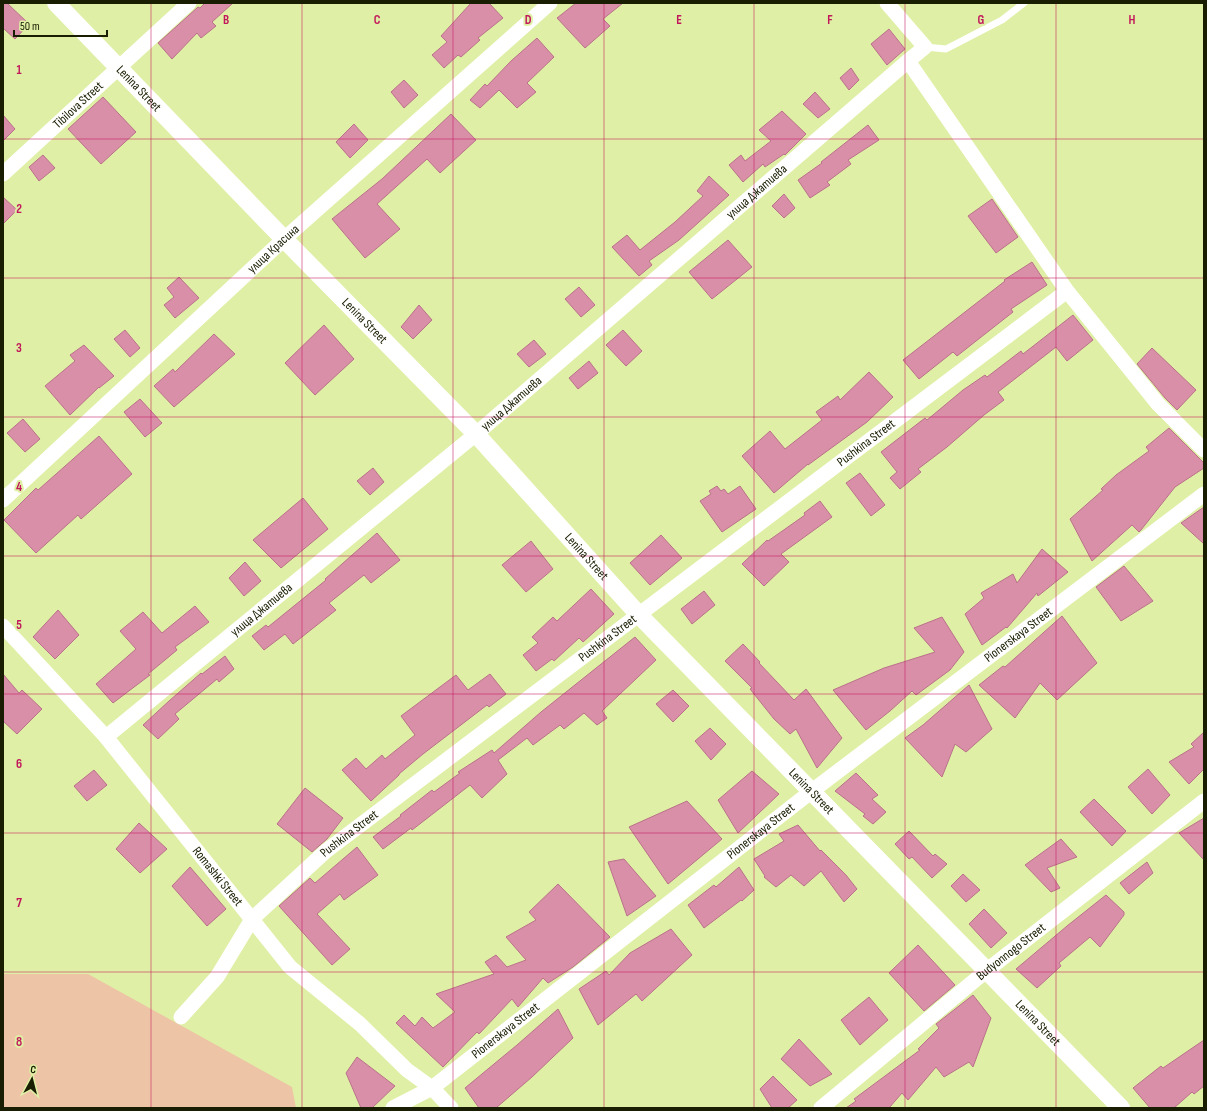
<svg xmlns="http://www.w3.org/2000/svg" width="1207" height="1111" viewBox="0 0 1207 1111" font-family="'Sofia Sans Condensed',sans-serif">
<rect width="100%" height="100%" fill="#dfefa5"/>
<path fill="#edc4a5" d="M3 974H88L292 1087 296 1108H3Z"/>
<path fill="#da8fa8" stroke="#ba718a" d="M3 3H7L29 24 15 39 3 28Z
M205 3H233L212 22 216 26 201 38 197 33 172 59 158 43 198 7 200 8Z
M471 3H489L503 18 478 38 480 40 461 57 458 55 444 68 432 55 447 42 441 36Z
M576 3H623L603 19 610 26 585 48 557 18Z
M889 29 905 49 887 65 871 44Z
M537 38 554 57 527 83 536 92 517 108 499 90 480 108 470 100 485 84 487 86 511 61Z
M851 68 859 80 849 90 840 78Z
M404 80 418 95 404 108 391 92Z
M815 92 830 109 818 118 803 104Z
M103 97 136 132 101 164 68 129Z
M782 111 806 134 785 155 784 154 765 167 763 164 743 182 729 165 741 155 745 161 771 141 759 130Z
M451 114 476 140 440 173 427 159 377 204 400 229 365 258 332 219 382 179Z
M3 115 15 129 3 141Z
M354 124 368 140 350 158 336 142Z
M868 125 879 140 848 160 851 164 827 182 830 185 810 198 798 180 822 163 821 162Z
M43 155 55 168 39 181 29 167Z
M709 176 729 195 679 240 649 261 652 265 639 276 612 247 627 235 640 250 675 222 703 196 697 191Z
M784 194 795 208 784 218 772 206Z
M3 197 17 210 3 224Z
M992 199 1018 237 996 253 968 216Z
M728 240 752 267 712 299 689 272Z
M1032 262 1047 285 1011 309 1013 312 957 356 953 352 919 379 903 360 1005 281 1004 280Z
M179 277 199 298 175 318 164 305 174 297 167 288Z
M579 287 595 305 581 317 565 299Z
M419 305 432 320 413 339 401 327Z
M1073 315 1093 340 1067 361 1056 347 998 392 1004 400 984 415 947 447 918 469 921 472 900 489 890 478 897 472 881 452 925 418 927 420 963 390 985 375 987 377 1021 351 1023 354Z
M324 325 354 359 315 395 285 363Z
M125 330 140 348 130 357 114 339Z
M623 330 642 351 626 366 606 345Z
M214 334 235 354 174 407 154 386 173 369 175 372Z
M534 340 546 354 529 367 517 354Z
M84 345 114 376 99 388V387L70 415 45 386 75 361 70 355Z
M1152 348 1196 390 1177 410 1165 398 1137 364Z
M589 361 598 373 578 389 569 378Z
M869 372 893 397 867 422 808 465V464L774 493 742 456 770 431 785 449 822 420 816 412 838 396 840 400Z
M140 399 162 423 145 437 124 412Z
M23 419 40 439 25 452 7 433Z
M1169 428 1204 463V468L1175 487 1141 530 1139 532 1132 525 1092 561 1070 519 1103 490 1101 489 1116 475 1149 451 1146 447Z
M99 436 132 474 81 519 78 515 36 553 4 520 36 488 38 490Z
M373 468 384 482 370 495 357 481Z
M860 473 885 505 871 516 846 483Z
M717 486 721 491 724 489 728 494 740 486 756 509 722 532 700 501 711 494 709 491Z
M303 498 328 529 281 568 253 540Z
M820 501 832 517 781 554 789 562 764 586 742 564 767 540 768 541 805 515 804 513Z
M1204 507V544L1181 523Z
M377 533 400 560 371 583 364 575 329 603 336 610 293 644 285 634 264 650 252 636 266 625 268 627 326 580 325 579Z
M661 535 682 558 650 585 630 563Z
M531 541 553 569 526 592 502 565Z
M1042 549 1068 572 1038 596 1037 593 1007 628 1006 627 982 645 965 614 984 598 981 593 1013 574 1017 583Z
M245 562 261 581 244 596 229 578Z
M1124 566 1153 601 1121 621 1096 587Z
M591 589 614 614 583 642 579 638 554 661 552 659 536 671 523 655 538 643 532 637 553 617 557 621Z
M704 591 715 605 692 624 681 609Z
M195 606 209 622 175 647 177 650 148 674 150 675 113 703 96 684 136 649 120 631 143 612 162 633Z
M58 610 79 635 55 659 33 637Z
M1062 616 1097 663 1057 700 1040 683 1015 718 979 685 1003 666 1005 667Z
M942 617 964 652 950 670 916 695 912 691 890 711 866 730 833 690 884 668 935 652 914 628Z
M635 637 656 660 602 711 607 718 597 725 584 713 564 729 560 725 533 745 527 738 498 760 507 774 482 798 470 785 412 830 411 828 383 849 373 837 401 816 400 815 432 790 434 792 460 773 458 772 492 750 494 753 541 712Z
M743 644 760 662 759 663 794 700 806 689 842 738 817 768 796 729 790 734 774 719 750 689 752 688 725 661Z
M225 656 234 669 219 682 217 679 175 714 179 719 158 739 143 725 169 701 201 673 202 674Z
M3 674 19 693 22 690 42 709 17 734 3 721Z
M490 674 506 694 489 707 487 705 423 754 399 774V775L371 801 342 770 356 758 366 769 382 755 385 759 415 735 401 716 456 675 468 690Z
M969 685 992 729 966 752 955 744 942 777 905 738 923 725Z
M673 690 689 706 673 722 656 704Z
M710 728 726 744 711 760 695 741Z
M1204 732V769L1189 784 1169 762 1194 747 1191 744Z
M1148 769 1170 795 1152 814 1128 787Z
M94 770 107 785 87 801 74 786Z
M752 771 779 794 738 833 718 800Z
M856 773 878 795 872 799 886 812 873 824 863 816 865 814 835 791Z
M305 788 343 818 327 839 312 852 277 824Z
M1094 799 1126 831 1112 846 1080 812Z
M687 801 722 839 668 884 629 827Z
M1204 818V860L1179 833Z
M139 823 167 849 140 873 116 849Z
M798 825 820 851 821 850 846 875 857 889 844 902 821 871 804 886 791 875 776 887 764 877 765 876 754 859 784 841 779 834Z
M909 831 933 856 935 854 947 864 932 878 912 857 909 859 895 844Z
M1061 839 1077 857 1047 868 1060 888 1051 892 1025 865Z
M357 847 378 875 344 900 340 894 317 914 350 949 332 965 279 906 310 878 315 883Z
M624 859 656 896 627 916 608 862Z
M1147 862 1153 873 1129 894 1120 883Z
M190 867 226 909 207 926 172 886Z
M739 867 754 890 742 901 741 900 704 928 688 905 714 885 716 887Z
M963 874 980 890 966 902 951 886Z
M558 884 610 937 573 967 548 983 543 978 518 1007 512 999 479 1034 477 1032 443 1067 396 1023 404 1015 415 1026 422 1017 433 1028 455 1012 436 994 494 974 485 962 496 955 507 967 526 960 506 937 536 920 529 912Z
M1106 895 1124 912V915L1100 947 1090 937 1059 963 1061 966 1037 988 1016 969 1067 926Z
M984 909 1007 933 991 948 969 924Z
M671 929 692 955 642 1001 636 994 598 1025 579 989 606 971 609 975 630 953Z
M918 945 955 985 924 1011 889 973Z
M973 995 991 1018 973 1067 969 1062 944 1077 936 1067 908 1100 902 1093 889 1108H846L856 1101 854 1099 920 1050 918 1049 939 1028 936 1024Z
M869 997 888 1020 860 1045 841 1020Z
M558 1009 573 1038 532 1077 496 1108H479L465 1088 517 1045Z
M799 1039 832 1074 810 1086 781 1059Z
M1204 1040V1086L1194 1094 1192 1092 1174 1108H1150L1133 1088 1161 1066 1163 1068Z
M357 1057 395 1086 372 1108H361L346 1073Z
M773 1076 797 1100 788 1108H772L760 1089Z"/>
<g fill="none" stroke-linecap="round" stroke-linejoin="round">
<path stroke="#fff" stroke-width="7" d="M925 47 946 49 1002 20 1024 3"/>
<g stroke="#fff" stroke-width="15">
<path d="M887 3 925 47 908 61 1067 291 1158 404 1204 450"/>
<path id="s1" d="M3 174 189 3"/>
<path id="s2" d="M3 500 284 239 550 3"/>
<path id="s3" d="M3 626 106 737 290 967 360 1024 407 1070 432 1088 451 1108"/>
<path id="s4" d="M106 737 476 434 908 61"/>
<path id="s5" d="M181 1017 217 977 252 919 326 851 1067 291"/>
<path id="s6" d="M393 1108 432 1088 812 791 1204 494"/>
<path id="s7" d="M821 1108 986 971 1204 801"/>
</g>
<path stroke="#fff" stroke-width="18" id="s8" d="M56 3 284 239 476 434 639 615 1121 1108"/>
</g>
<path fill="none" stroke="#c2185b" stroke-width="1" stroke-opacity="0.55" d="M151 3V1108M302 3V1108M453 3V1108M604 3V1108M754 3V1108M905 3V1108M1056 3V1108M3 139H1204M3 278H1204M3 417H1204M3 556H1204M3 694H1204M3 833H1204M3 972H1204"/>
<g text-anchor="middle" dominant-baseline="central" stroke-width="4" stroke-linejoin="round" paint-order="stroke">
<g font-size="13" fill="#191d01" stroke="#dfefa5">
<text stroke="none"><textPath href="#s8" startOffset="119">Lenina Street</textPath></text>
<text stroke="none"><textPath href="#s1" startOffset="102">Tibilova Street</textPath></text>
<text stroke="none"><textPath href="#s4" startOffset="849">улица Джатиева</textPath></text>
<text stroke="none"><textPath href="#s2" startOffset="369">улица Красина</textPath></text>
<text stroke="none"><textPath href="#s8" startOffset="443">Lenina Street</textPath></text>
<text stroke="none"><textPath href="#s4" startOffset="525">улица Джатиева</textPath></text>
<text stroke="none"><textPath href="#s5" startOffset="899">Pushkina Street</textPath></text>
<text stroke="none"><textPath href="#s8" startOffset="767">Lenina Street</textPath></text>
<text stroke="none"><textPath href="#s4" startOffset="201">улица Джатиева</textPath></text>
<text stroke="none"><textPath href="#s6" startOffset="785">Pionerskaya Street</textPath></text>
<text stroke="none"><textPath href="#s5" startOffset="575">Pushkina Street</textPath></text>
<text stroke="none"><textPath href="#s8" startOffset="1092">Lenina Street</textPath></text>
<text stroke="none"><textPath href="#s6" startOffset="461">Pionerskaya Street</textPath></text>
<text stroke="none"><textPath href="#s5" startOffset="251">Pushkina Street</textPath></text>
<text stroke="none"><textPath href="#s3" startOffset="330">Romashki Street</textPath></text>
<text stroke="none"><textPath href="#s7" startOffset="246">Budyonnogo Street</textPath></text>
<text stroke="none"><textPath href="#s8" startOffset="1416">Lenina Street</textPath></text>
<text stroke="none"><textPath href="#s6" startOffset="137">Pionerskaya Street</textPath></text>
</g>
</g>
<g font-size="13" text-anchor="middle" font-weight="bold" fill="#c2185b" stroke="#dfefa5" stroke-width="4" stroke-linejoin="round" paint-order="stroke">
<text x="226" y="24">B</text>
<text x="377" y="24">C</text>
<text x="528" y="24">D</text>
<text x="679" y="24">E</text>
<text x="830" y="24">F</text>
<text x="981" y="24">G</text>
<text x="1132" y="24">H</text>
<text x="19" y="74">1</text>
<text x="19" y="213">2</text>
<text x="19" y="352">3</text>
<text x="19" y="491">4</text>
<text x="19" y="629">5</text>
<text x="19" y="768">6</text>
<text x="19" y="907">7</text>
<text x="19" y="1046">8</text>
</g>
<rect width="1207" height="1111" fill="none" stroke="#191d01" stroke-width="8"/>
<g transform="translate(32 1079) rotate(7)" stroke="#dfefa5" stroke-width="3" paint-order="stroke">
<path d="M0-3L7 15L0 10L-7 15Z" fill="#191d01"/>
<text y="-6" font-size="11" font-weight="bold" text-anchor="middle" fill="#191d01">С</text>
</g>
<path d="M14 30v6h93v-6" fill="none" stroke="#191d01" stroke-width="2"/>
<text x="20" y="30" font-size="12" fill="#191d01" stroke="#dfefa5" stroke-width="3" paint-order="stroke">50 m</text>
</svg>
